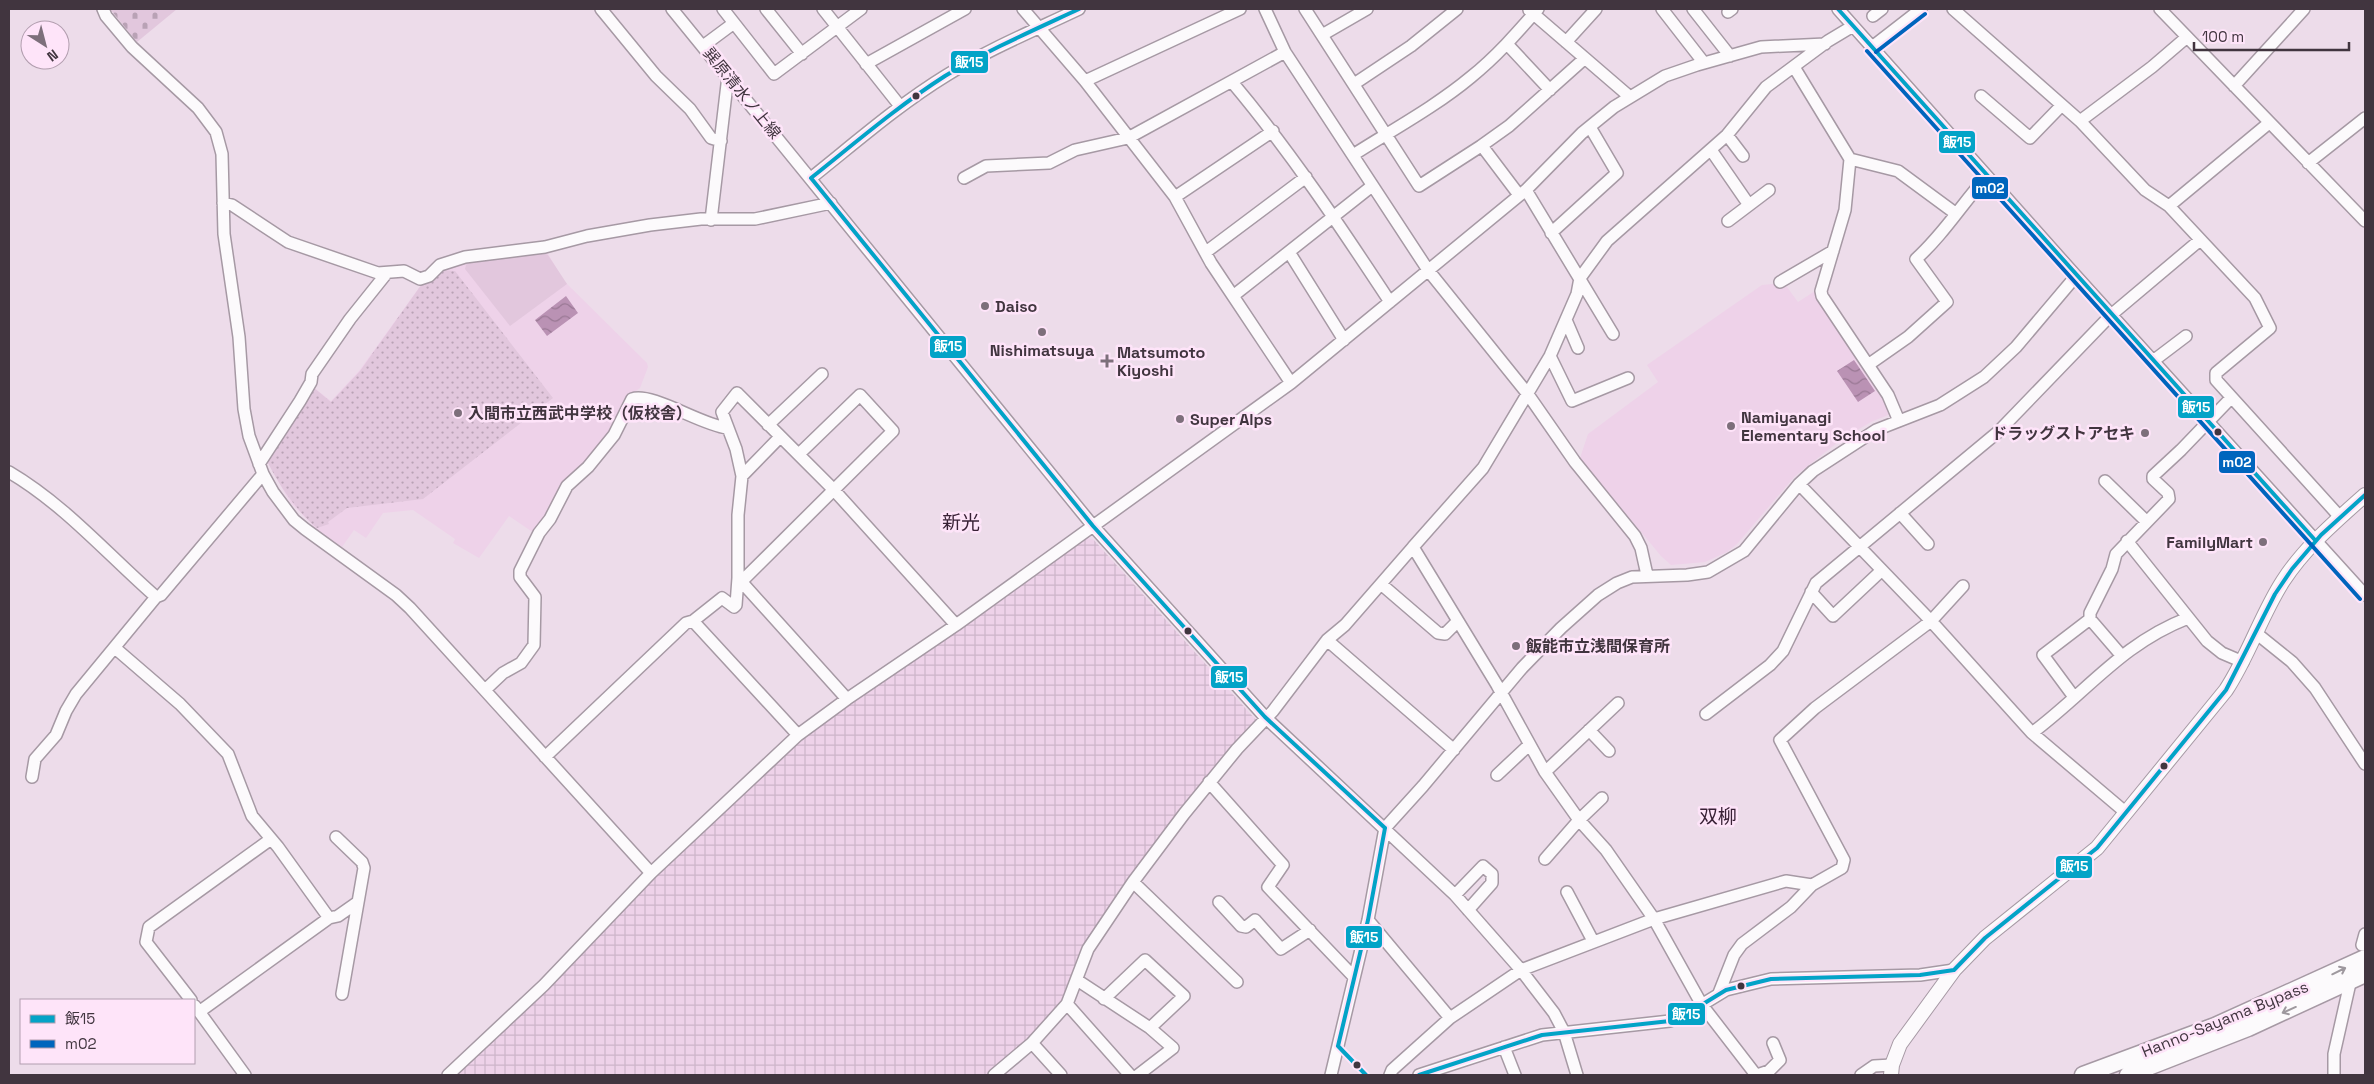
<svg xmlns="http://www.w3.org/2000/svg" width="2374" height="1084" viewBox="0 0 2374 1084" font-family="'Space Grotesk','Noto Sans JP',sans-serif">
<defs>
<pattern id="industrial-grid" width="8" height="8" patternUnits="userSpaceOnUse" patternTransform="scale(1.25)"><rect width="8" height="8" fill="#eed2e9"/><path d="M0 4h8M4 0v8" fill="none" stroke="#cdb5c9"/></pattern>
<pattern id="cemetery-stones" width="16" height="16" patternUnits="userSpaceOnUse" patternTransform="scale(1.25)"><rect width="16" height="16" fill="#e2c7dd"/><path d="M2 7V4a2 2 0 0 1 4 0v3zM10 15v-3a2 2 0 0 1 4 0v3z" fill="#b9a2b5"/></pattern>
<pattern id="park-dots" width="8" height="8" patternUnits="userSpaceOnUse" patternTransform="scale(1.25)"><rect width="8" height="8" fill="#e2c7dd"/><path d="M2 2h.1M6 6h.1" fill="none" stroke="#b9a2b5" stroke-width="1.8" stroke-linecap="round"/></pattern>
<pattern id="water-waves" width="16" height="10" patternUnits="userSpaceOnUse" patternTransform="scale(1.25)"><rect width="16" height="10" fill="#ba92b4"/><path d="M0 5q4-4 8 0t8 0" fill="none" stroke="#997894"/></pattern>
</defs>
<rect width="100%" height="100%" fill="#eddcea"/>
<path fill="#eed2e9" d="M542 251 548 254 564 281 647 363 648 367 640 388 629 396 610 433 547 517 534 533 509 516 479 558 453 543 455 539 413 510 383 513 366 538 354 530 342 547 316 529 290 502 268 463 271 451 313 387 331 401 359 371 424 281 441 270 466 260Z
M1784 283 1798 302 1815 291 1886 396 1891 411 1888 415 1871 422 1842 439 1795 476 1737 544 1727 552 1705 562 1671 565 1661 556 1580 458 1588 434 1658 382 1647 365 1762 285Z"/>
<path fill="url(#industrial-grid)" d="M1086 538 1093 539 1255 719 1253 724 1171 821 1091 939 1068 994 1041 1029 990 1075H453L655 875 803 738Z"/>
<path fill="#e2c7dd" d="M542 252 548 255 567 284 510 326 465 269 467 261Z"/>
<path fill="url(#cemetery-stones)" d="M110 9H177L137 42Z"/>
<path fill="url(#park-dots)" d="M441 270 455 271 553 398 423 499 347 508 328 522 329 524 317 528C295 509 281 488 268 463L272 452 313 387 331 402 360 371 424 281Z"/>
<path fill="url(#water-waves)" d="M566 296 578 313 547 336 535 320Z
M1854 360 1875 391 1858 402 1837 371Z"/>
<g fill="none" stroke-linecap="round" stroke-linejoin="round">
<g stroke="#a699a4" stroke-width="14">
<path id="minor" d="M103 9 106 16 132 47 198 108 216 132 222 154 224 234 239 337 244 409 249 436 263 474 273 492 294 520 305 529 396 595 410 608 651 873
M601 9 656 76 690 109 711 138 721 141
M672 9 1093 526 1265 717 1455 895 1521 970 1554 1013 1564 1032 1577 1075
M723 9 774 74 861 9
M766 9 802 54
M823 9 900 106
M1023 9 1085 81 1175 197 1211 263 1291 383
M1265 9 1285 52 1428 270 1527 393 1575 462 1635 536 1641 548 1647 575
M1305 9 1419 186 1481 146 1509 126 1584 59
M1662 9 1704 63
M1693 9 1730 56
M1838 9 2076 276 2365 595
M1953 9 2080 121 2145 190 2169 206 2255 298 2270 328 2216 373V380L2340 517
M2160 9 2365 221
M1529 10 1630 97
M1728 12 1732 9
M1873 16 1882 9
M1322 35 1367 9
M1566 42 1596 9
M1507 44 1550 90
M703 46 734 23
M1872 47 1921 9
M866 64 965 9
M1794 67 1850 159 1845 210 1821 291 1822 296 1868 365
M1085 81 1240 9
M1232 82C1290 151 1340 226 1390 302
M1354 84 1411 46 1457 9
M2234 86 2304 9
M1981 96 2030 138 2061 106
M2080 121 2152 67 2187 37
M1727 135 1743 156
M1482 146 1519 195
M1711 150 1749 205
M1353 155C1392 130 1435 107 1471 77 1496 57 1517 33 1538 9
M1850 159 1898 171 1955 213
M2308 163 2365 118
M811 178C855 143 898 105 947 75 989 49 1035 30 1079 9
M964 178 986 166 1049 163 1075 150 1128 138 1285 52
M1526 190 1613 334
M1175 197 1273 131
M223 203 232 205 288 242 378 273 404 271 420 279 429 276 440 265 465 257 545 247 587 236 650 225 701 219H755L831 203
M2169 206 2269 123
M711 220 728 76
M1728 221 1769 190
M1551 233 1617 173 1590 127
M1206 252 1306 177
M1289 252 1344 340
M1780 282 1833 251
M1233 296 1372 186
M1566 320 1578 348
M1550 356 1572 401 1628 378
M2153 361 2186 336
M1899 421 1888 395 1868 365 1908 337 1947 302 1916 259C1943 235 1962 204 1987 176
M768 425 822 374
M259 464 300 401 311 382 312 374 350 319 386 274
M9 472C65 505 107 554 156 597
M742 476 780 437
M2105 481 2146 521
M1799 484 1931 621 2032 733 2124 811
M1900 513 1928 544
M2127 541 2207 641 2222 653 2243 662
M738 578 847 699
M741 582 893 431 860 395 799 454
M1381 584 1438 633 1445 634 1458 621
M1811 592 1833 616 1881 571
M2090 619 2121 655
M693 621 798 735
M2256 633 2292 662 2315 688 2365 764
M1327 640 1454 750
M115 648 180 704 228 754 252 816 278 847 329 918
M485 690 503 673 521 663 534 645 535 597 520 577V571L539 533 550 519 567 486 588 467 614 435 632 399C652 392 701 425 727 428
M2074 697 2043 655 2090 619V613L2112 569 2116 554 2169 499 2168 493 2153 479V476L2181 450 2231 398
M1706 714 1770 665 1783 651 1816 583 1998 432 2111 315 2200 240
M1589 730 1609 751
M2032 733C2087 692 2121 644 2188 618
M545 757 686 623 693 621 722 598 734 607 736 605 738 578V515L742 476 736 449 722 412 737 393 833 489 956 625
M1545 772 1618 703
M1497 775 1529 745
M32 777 35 759 56 735 66 711 76 694 156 597 161 595 263 474
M1209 782 1283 865 1268 887 1353 976
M336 837 362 862 364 868 342 994
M1545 859 1579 820 1602 798
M1133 882 1237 982
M1567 892 1593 941
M1455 895 1483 866 1492 874V883L1468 910
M1219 902 1241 926 1246 927 1255 920 1281 949 1310 930
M1368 920 1450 1018
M2362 945 2365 934
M1077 980 1150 1028 1173 1048 1138 1075
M1719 993 1734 955 1742 944 1791 907 1812 885 1842 868 1844 860 1780 740 1815 708 1931 621 1963 586
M1104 999 1145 960 1184 996 1150 1028
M191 1000 146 942 149 927 271 839
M1067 1004 1130 1075
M195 1006 245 1075
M199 1012 329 918 338 916 358 902
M1032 1043 1061 1075
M1504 1047 1515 1075
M448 1075 544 985 651 873 798 735 847 699 956 625 1291 383 1526 190 1582 133 1614 107 1665 76 1697 65 1761 47 1825 44
M994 1075 1032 1043 1067 1004 1088 949 1133 882 1184 814 1237 749 1273 711 1327 640 1345 625 1413 547
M1331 1075 1368 920 1385 828 1423 786 1522 668 1561 628 1598 595 1617 583 1632 577 1687 575 1708 572 1744 551 1799 484 1813 471 1876 430 1940 405 1984 377 2016 347 2076 276
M1390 1075 1392 1070 1450 1018 1521 970 1654 919 1786 881 1812 885
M1419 1075 1542 1035 1670 1021 1685 1015 1726 990 1771 979 1920 975 1954 970
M1756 1075 1702 1005 1654 919 1606 850 1579 820 1545 772 1497 685 1413 547 1483 468 1550 356 1577 294 1580 278 1607 241 1727 135 1766 87 1828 41 1853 26
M1757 1075 1769 1071 1780 1060 1773 1043
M1861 1075 1874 1066 1892 1065
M2334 1075V1054L2350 983"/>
</g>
<g stroke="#a699a4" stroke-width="16">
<path id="major" d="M1891 1075 1892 1065 1900 1044 1954 970 1985 938 2097 848 2226 690C2249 655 2261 615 2283 581 2305 547 2336 521 2365 495"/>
</g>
<g stroke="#a699a4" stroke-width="19">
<path id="highway" d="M2083 1075 2215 1026 2365 958
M2128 1075 2248 1028 2365 974"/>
</g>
<use href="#minor" stroke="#fcfafc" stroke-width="11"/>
<use href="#major" stroke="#fcfafc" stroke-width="14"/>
<use href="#highway" stroke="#fcfafc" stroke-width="16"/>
<g stroke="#fee4f9" stroke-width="8">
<path id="bus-1" d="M1838 9 2315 540
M811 178 1093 526 1265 717 1385 828
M811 178C855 143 898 106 945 76 988 50 1034 30 1079 9
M1954 970 1985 938 2097 848 2226 690 2275 594 2292 569 2321 535 2365 495
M1338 1046 1368 920 1385 828
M1338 1046 1366 1075
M1419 1075 1542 1035 1670 1021 1685 1015 1726 990 1771 979 1920 975 1954 970"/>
</g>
<g stroke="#fee4f9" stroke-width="8">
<path id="bus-2" d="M1867 51 2360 599
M1876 52 1925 14"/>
</g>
<use href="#bus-1" stroke="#03a3c7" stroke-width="4"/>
<use href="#bus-2" stroke="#0065bd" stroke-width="4"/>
</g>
<defs><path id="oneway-shaft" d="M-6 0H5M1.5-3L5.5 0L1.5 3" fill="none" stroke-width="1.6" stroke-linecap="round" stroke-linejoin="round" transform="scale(1.25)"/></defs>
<g stroke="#9e989e">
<use href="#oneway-shaft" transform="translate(2339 971) rotate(-26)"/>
<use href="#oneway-shaft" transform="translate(2289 1010) rotate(156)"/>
</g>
<g fill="#41353f" stroke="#fee4f9" stroke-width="2">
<circle cx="916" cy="96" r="4.5"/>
<circle cx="2218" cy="432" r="4.5"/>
<circle cx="1188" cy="631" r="4.5"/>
<circle cx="2164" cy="766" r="4.5"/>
<circle cx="1741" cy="986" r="4.5"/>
<circle cx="1357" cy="1065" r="4.5"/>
</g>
<g fill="#7d6f7b" stroke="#fee4f9" stroke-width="2">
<circle cx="985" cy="306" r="5"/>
<circle cx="1042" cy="332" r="5"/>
<path d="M1104.5 353.5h5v5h5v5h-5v5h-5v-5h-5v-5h5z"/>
<circle cx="458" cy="413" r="5"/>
<circle cx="1180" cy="419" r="5"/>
<circle cx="1731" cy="426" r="5"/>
<circle cx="2145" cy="433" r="5"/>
<circle cx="2263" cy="542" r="5"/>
<circle cx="1516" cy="646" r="5"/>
</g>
<g text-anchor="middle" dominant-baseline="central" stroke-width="5" stroke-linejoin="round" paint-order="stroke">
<g font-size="16" fill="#41353f" stroke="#fee4f9">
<text transform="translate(742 93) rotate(51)">巽原清水ノ上線</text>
<text transform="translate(2225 1019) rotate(-22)">Hanno-Sayama Bypass</text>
</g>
<g font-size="16" font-weight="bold" fill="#41353f" stroke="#fee4f9" text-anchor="start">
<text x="995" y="306">Daiso</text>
<text x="1042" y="350" text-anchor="middle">Nishimatsuya</text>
<text x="1117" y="352">Matsumoto<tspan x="1117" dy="18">Kiyoshi</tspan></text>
<text x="468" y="413">入間市立西武中学校（仮校舎）</text>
<text x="1741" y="417">Namiyanagi<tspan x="1741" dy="18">Elementary School</tspan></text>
<text x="1190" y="419">Super Alps</text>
<text x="2135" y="433" text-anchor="end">ドラッグストアセキ</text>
<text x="2253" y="542" text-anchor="end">FamilyMart</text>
<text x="1526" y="646">飯能市立浅間保育所</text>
</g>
<g font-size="19" fill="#392136" stroke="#fee4f9">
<text x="961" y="522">新光</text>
<text x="1718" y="816">双柳</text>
</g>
</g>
<g stroke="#fee4f9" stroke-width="2">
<rect x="950" y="50" width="39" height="24" rx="5" fill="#03a3c7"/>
<rect x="1938" y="130" width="38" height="24" rx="5" fill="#03a3c7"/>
<rect x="1971" y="176" width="38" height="24" rx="5" fill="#0065bd"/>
<rect x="929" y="335" width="38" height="24" rx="5" fill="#03a3c7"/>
<rect x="2177" y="395" width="38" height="24" rx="5" fill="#03a3c7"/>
<rect x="2218" y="450" width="38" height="24" rx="5" fill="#0065bd"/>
<rect x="1210" y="665" width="38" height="24" rx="5" fill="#03a3c7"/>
<rect x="2055" y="855" width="38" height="24" rx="5" fill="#03a3c7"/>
<rect x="1345" y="925" width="38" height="24" rx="5" fill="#03a3c7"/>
<rect x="1667" y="1002" width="39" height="24" rx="5" fill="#03a3c7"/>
</g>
<g font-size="14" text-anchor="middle" font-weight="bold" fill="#fff">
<text x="969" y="67">飯15</text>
<text x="1957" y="147">飯15</text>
<text x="1990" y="193">m02</text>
<text x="948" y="351">飯15</text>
<text x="2196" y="412">飯15</text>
<text x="2237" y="467">m02</text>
<text x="1229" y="682">飯15</text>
<text x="2074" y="871">飯15</text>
<text x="1364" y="942">飯15</text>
<text x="1686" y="1019">飯15</text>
</g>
<rect width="2374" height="1084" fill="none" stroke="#41353f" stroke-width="20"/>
<rect x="20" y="999" width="175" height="65" fill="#fee4f9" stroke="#b29eaf"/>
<rect x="30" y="1015" width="25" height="8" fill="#03a3c7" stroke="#b29eaf"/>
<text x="65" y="1024" font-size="15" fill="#41353f">飯15</text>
<rect x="30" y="1040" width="25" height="8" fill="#0065bd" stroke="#b29eaf"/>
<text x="65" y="1049" font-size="15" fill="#41353f">m02</text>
<g transform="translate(45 45) rotate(144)"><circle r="24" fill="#fee4f9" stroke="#b29eaf"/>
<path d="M0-4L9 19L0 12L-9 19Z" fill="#7d6f7b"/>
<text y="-8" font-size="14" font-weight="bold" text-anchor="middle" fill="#41353f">N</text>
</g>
<path d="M2194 42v8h155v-8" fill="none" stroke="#41353f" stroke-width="2.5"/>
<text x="2202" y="42" font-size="15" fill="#41353f" stroke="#fee4f9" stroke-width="4" paint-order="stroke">100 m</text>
</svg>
